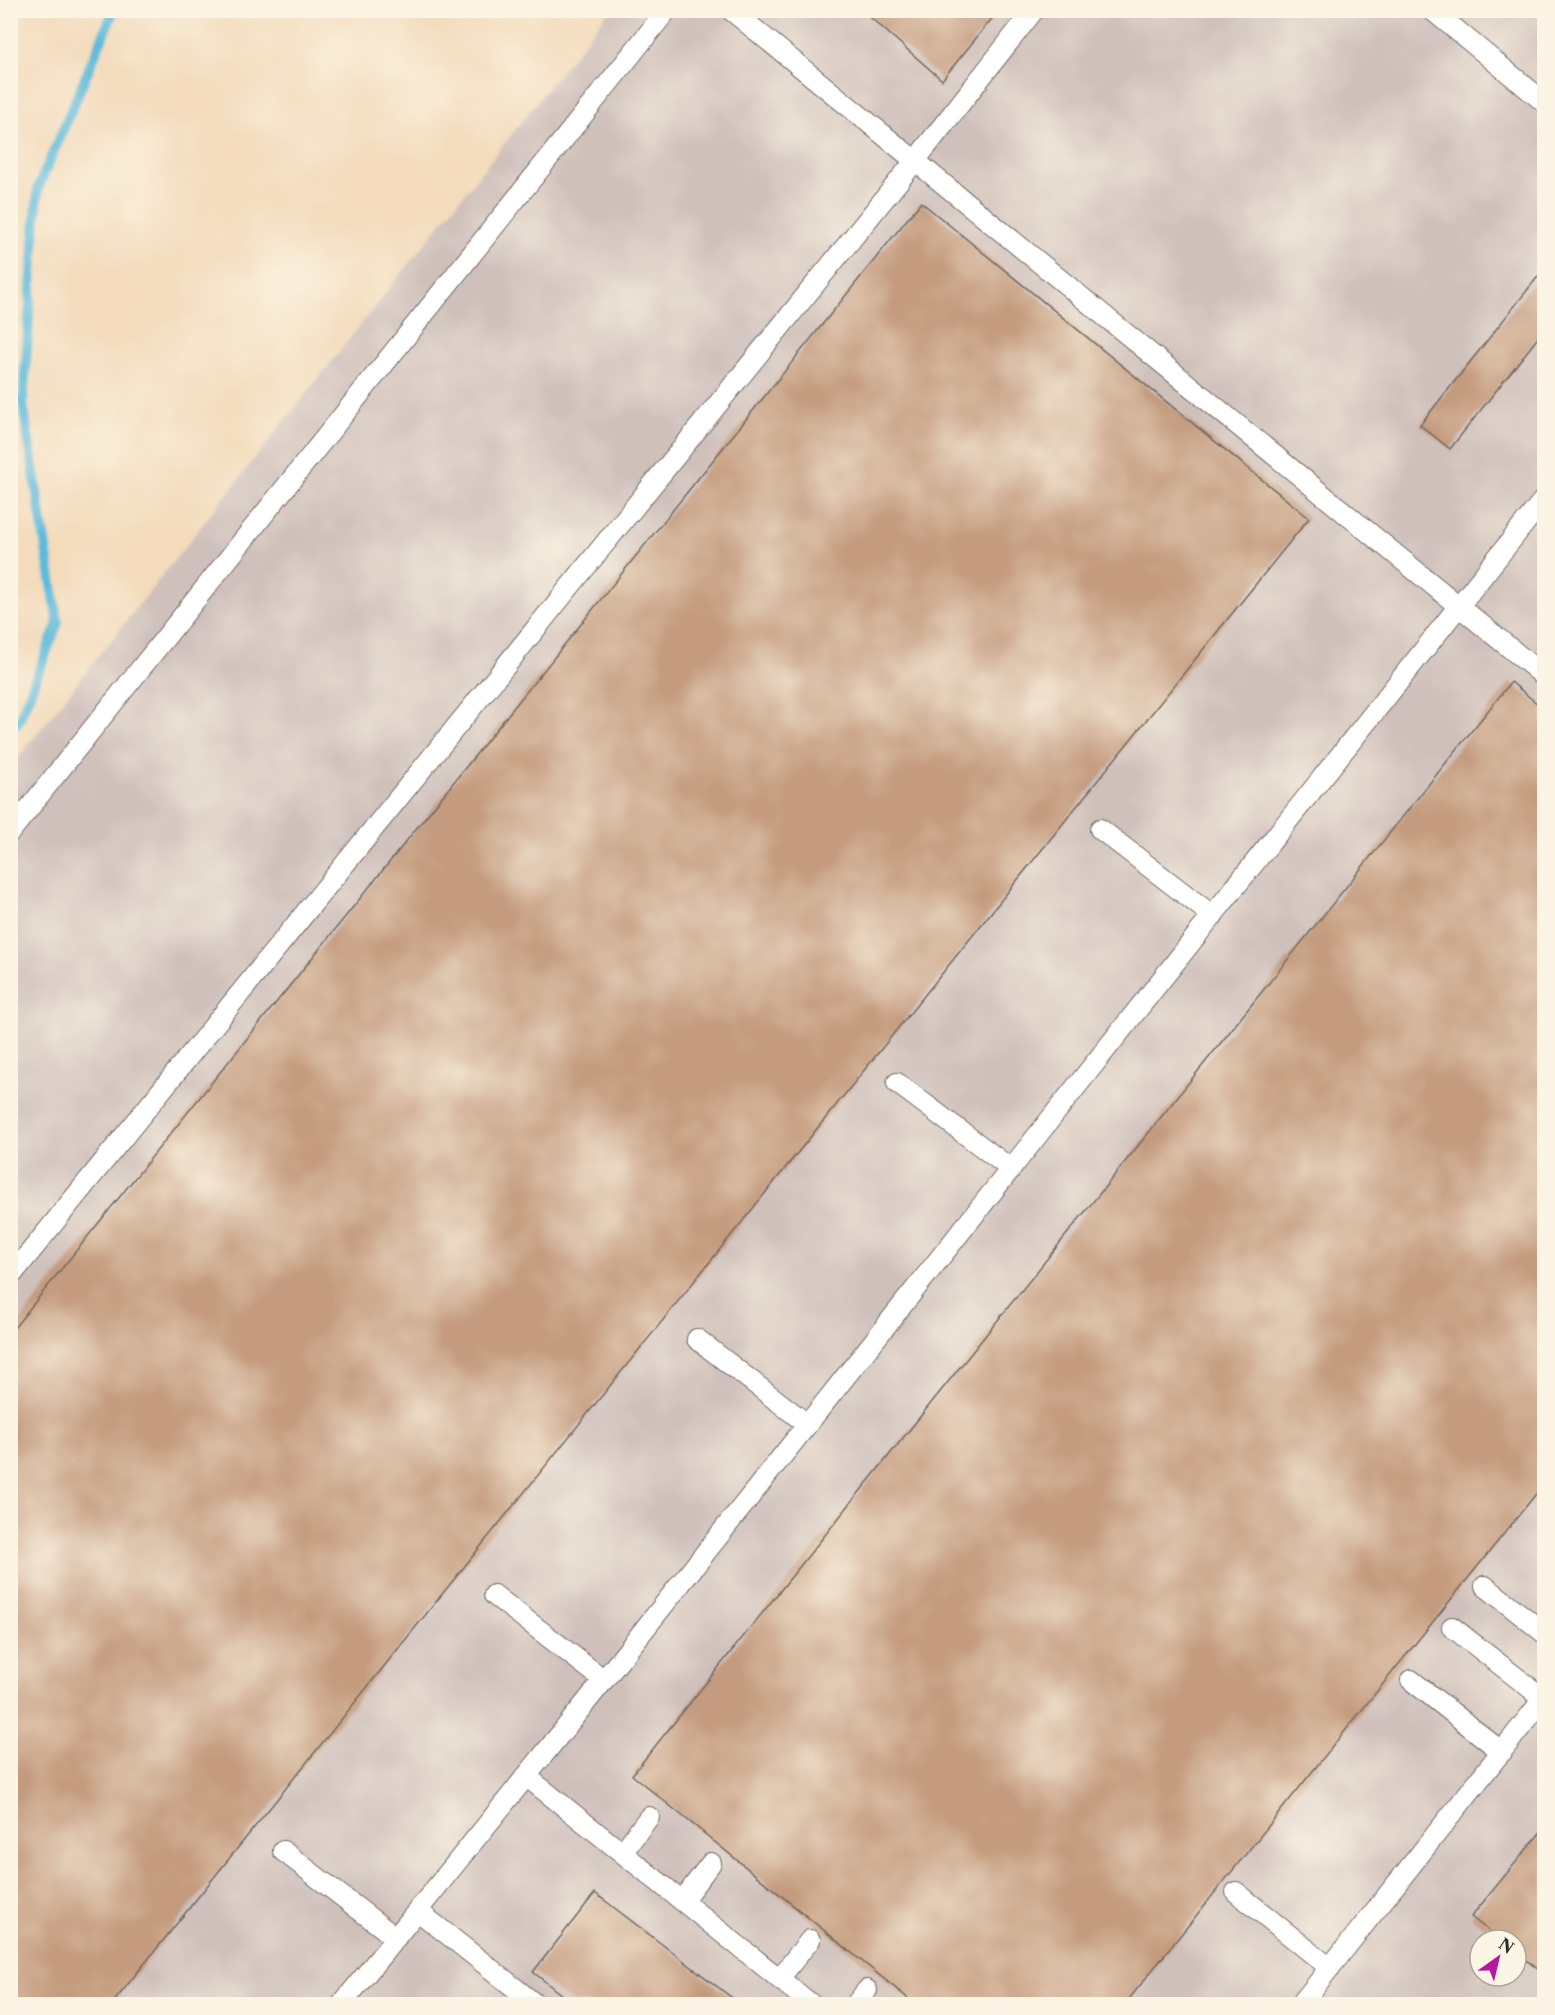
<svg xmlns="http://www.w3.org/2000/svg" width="1555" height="2015" viewBox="0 0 1555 2015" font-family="'Libre Caslon Text',serif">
<rect width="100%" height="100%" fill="#fcf5e5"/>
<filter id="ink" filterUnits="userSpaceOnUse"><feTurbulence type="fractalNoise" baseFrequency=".0167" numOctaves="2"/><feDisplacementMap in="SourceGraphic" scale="12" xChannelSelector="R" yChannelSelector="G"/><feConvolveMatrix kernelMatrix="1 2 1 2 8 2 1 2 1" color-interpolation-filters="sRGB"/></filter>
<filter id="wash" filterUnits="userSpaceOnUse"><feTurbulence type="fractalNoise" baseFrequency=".008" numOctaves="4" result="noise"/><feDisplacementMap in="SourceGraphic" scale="24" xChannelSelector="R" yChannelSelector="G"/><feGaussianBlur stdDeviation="1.35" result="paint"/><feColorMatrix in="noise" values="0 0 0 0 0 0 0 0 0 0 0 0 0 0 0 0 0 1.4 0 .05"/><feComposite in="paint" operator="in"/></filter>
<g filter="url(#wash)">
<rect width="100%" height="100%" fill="#f3dbbc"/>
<path fill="#cfc0bb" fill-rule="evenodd" d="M609 11H1544V2004H11L10 768ZM1480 1940H1516V1976H1480Z"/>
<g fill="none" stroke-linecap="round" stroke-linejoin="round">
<path stroke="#5cbada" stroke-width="10" d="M10 729 18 723 58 623 23 404 38 188 114 10"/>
</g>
<g id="blocks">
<path fill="#c49b7e" d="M862 10H999L942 80Z
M921 202 1309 518 112 2004H10V1333Z
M1544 269V330L1450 449 1420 425Z
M1511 682 1544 709V1484L1125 2004H915L632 1775Z
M1544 1828V1974L1516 1952V1940H1501L1471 1917Z
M595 1893 740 2004H573L533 1972Z"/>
</g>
</g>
<g filter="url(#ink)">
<use href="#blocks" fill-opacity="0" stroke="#71695e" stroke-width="1.5"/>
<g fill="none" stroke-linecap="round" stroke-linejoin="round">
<g stroke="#71695e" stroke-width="22">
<path id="lane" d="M731 10 1544 676
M1432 10 1544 102
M1100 829 1213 916
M10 832 667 10
M897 1083 1011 1169
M10 1277 915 161 1034 10
M697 1339 807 1424
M1485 1586 1544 1633
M494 1595 604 1680
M1452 1627 1544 1699
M1411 1680 1502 1752
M526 1776 811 2004
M283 1851 396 1938
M622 1853 649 1817
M1236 1892 1330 1968
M682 1901 711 1863
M418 1911 535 2004
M779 1979 810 1940
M342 2004 604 1680 1544 499
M856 2004 867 1990
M1301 2004 1544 1698"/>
</g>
<use href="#lane" stroke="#fff" stroke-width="20"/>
</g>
</g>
<rect width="1555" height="2015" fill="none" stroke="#fcf5e5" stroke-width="36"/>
<g transform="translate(1498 1958) rotate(34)"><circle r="28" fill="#fcf5e5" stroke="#a8a49b" stroke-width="1.5"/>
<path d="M0-4.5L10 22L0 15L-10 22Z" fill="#b5179e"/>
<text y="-9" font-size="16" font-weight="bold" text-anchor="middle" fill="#2b2b2b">N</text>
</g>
</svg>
